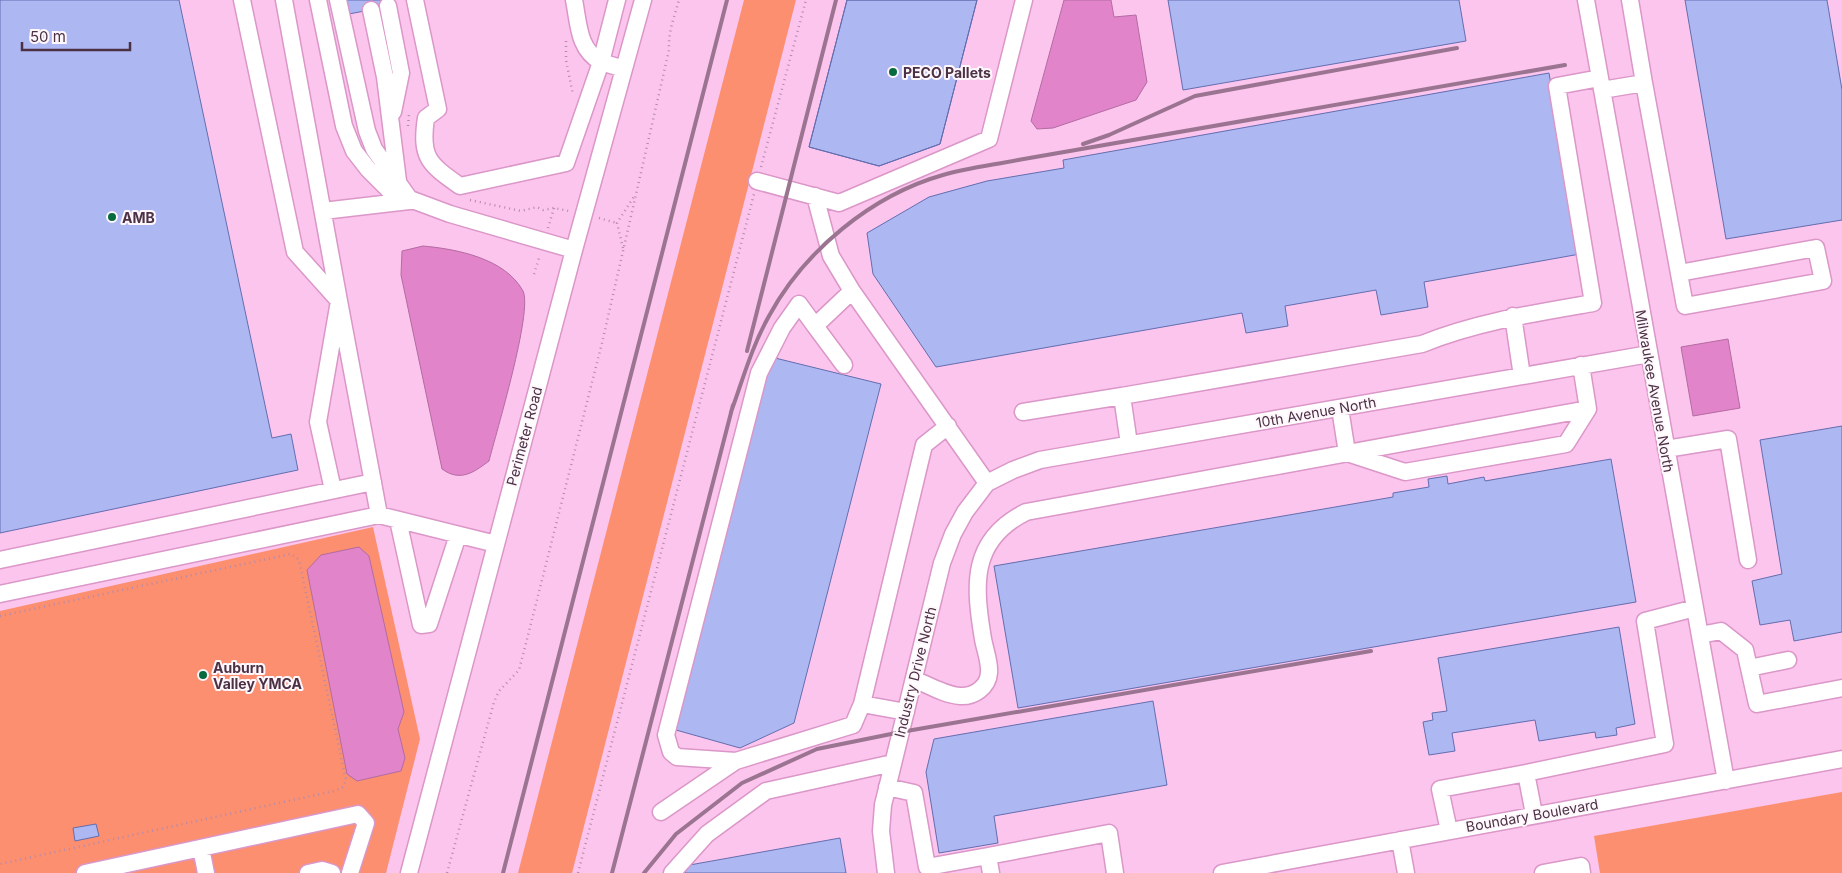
<svg xmlns="http://www.w3.org/2000/svg" width="1842" height="873" viewBox="0 0 1842 873" font-family="Inter,sans-serif">
<rect width="100%" height="100%" fill="#fcc5ed"/>
<path fill="#fb8f70" d="M744 0H796L572 873H518Z
M373 527 420 739 386 873H0V611Z
M1842 792V873H1600L1594 836Z"/>
<path fill="#e184ca" stroke="#b46ba2" d="M1064 0H1111L1114 17 1136 15 1147 82 1136 100 1053 128 1037 129 1031 121Z
M423 246C456 249 505 258 523 291 533 311 496 433 489 461 473 473 460 482 442 469L401 275 402 251Z
M1728 339 1740 408 1693 416 1681 347Z
M359 547 369 556 404 712 398 729 405 758 401 771 357 781 347 774 307 570 321 555Z"/>
<path fill="#adb7f2" stroke="#646daf" d="M0 0H179L272 438 291 434 298 470 0 533Z
M347 0H394L395 5 349 14Z
M847 0H977L940 144 879 166 809 147Z
M847 0H977L940 144 879 166 809 147Z
M1168 0H1459L1466 41 1183 90Z
M1685 0H1827L1842 90V220L1726 239Z
M1549 73 1580 254 1424 282 1428 307 1381 315 1376 290 1285 306 1288 326 1246 333 1242 313 936 367 873 274 867 233 929 197 987 181 1064 168 1063 160Z
M771 357 881 384 794 723 740 748 676 730Z
M1842 426V632L1794 641 1790 620 1760 625 1752 581 1782 574 1760 440Z
M1611 459 1636 602 1018 708 994 566 1393 497V493L1429 487 1428 479 1447 476 1448 484 1484 477 1485 481Z
M1619 627 1635 724 1616 728 1617 735 1596 738 1595 732 1539 741 1535 720 1452 733 1455 751 1429 755 1423 722 1433 720 1432 713 1447 711 1438 658Z
M1153 701 1167 785 994 816 998 843 939 853 926 772 934 739Z
M96 824 99 836 75 841 73 828Z
M840 838 846 873H685L684 866Z"/>
<g fill="none" stroke-linecap="round" stroke-linejoin="round">
<g stroke="#da97c8" stroke-width="19">
<path id="minor" d="M242 0 295 252 339 301 379 515
M284 0 339 301 318 422 333 490
M318 0 344 126 354 151 368 169 391 192 450 214 574 250
M338 0 367 131 374 149 411 201
M415 0 438 109 426 118C420 158 429 164 460 186L566 163 601 62 624 69
M574 0C579 25 578 49 601 62L617 0
M1586 0 1726 781
M388 6 401 73 393 112
M371 10 385 77 398 181
M1644 83 1685 306 1823 281 1816 248 1679 273
M1602 90 1644 83 1630 0
M757 181 839 203 989 139 1024 0
M815 196 831 256 852 291 987 483
M323 211 409 201
M1513 316 1522 376
M844 365 815 326 852 291
M1122 396 1422 344C1477 322 1535 313 1593 303L1557 86 1600 78
M1340 408 1347 453 1405 472 1566 444 1588 409
M1023 412 1122 396 1129 444
M1666 449 1728 439 1748 560
M398 520 421 625 429 624 458 535
M0 560 373 482
M0 594 379 515 496 544
M1700 635 1721 631 1745 650 1757 704 1842 688
M1749 668 1788 660
M914 679C928 685 945 695 960 696 974 697 988 687 989 673 990 662 985 650 983 639 974 585 970 540 1026 512L1588 409 1581 365
M906 712 862 704 924 445 948 426
M736 761 677 757 671 752 666 735 759 373 782 328 799 304 815 326
M887 787 914 793 927 867 988 856 991 873
M661 812 736 761 853 725 862 704
M1534 814 1526 773 1665 744 1645 621 1695 608
M1449 831 1440 789 1526 773
M1400 840 1406 873
M201 848 206 873
M988 856 1109 833 1115 873
M85 873 358 814 366 823 350 873
M308 873 322 870 332 873
M409 873 574 250 643 0
M672 873 707 834 766 791 893 763
M886 873 881 831 883 805 942 563 953 534 965 512 987 483 1013 470 1040 460 1649 354
M1222 873 1842 759
M1543 873 1581 866 1582 873"/>
</g>
<path stroke="#b68aaa" stroke-width="2.5" stroke-dasharray="1 4" stroke-linecap="butt" d="M566 41V60L573 95
M408 126 409 114
M761 167 806 0
M470 200 521 211 537 207 543 210 554 208 569 211
M599 218 617 223
M548 228 554 208
M623 248 617 223 635 195
M534 274 540 255
M0 616 291 554 298 559 300 565 346 780 343 787 334 791 0 864
M447 873 494 702 499 691 519 670 524 651 602 343 669 50C668 32 674 18 679 0
M578 873 754 194"/>
<use href="#minor" stroke="#fff" stroke-width="16"/>
<path stroke="#9b7491" stroke-width="4" d="M1083 144 1109 135 1195 96 1457 48
M747 351 836 0
M731 412C743 379 752 346 769 316 804 251 872 195 943 175 967 168 993 165 1018 160L1565 65
M503 873 727 0
M612 873 733 405
M644 873 676 834 742 783 817 749 901 732 1371 651"/>
</g>
<g fill="#086a3f" stroke="#fef7fc" stroke-width="2">
<circle cx="893" cy="72" r="5"/>
<circle cx="112" cy="217" r="5"/>
<circle cx="203" cy="675" r="5"/>
</g>
<g text-anchor="middle" dominant-baseline="central" stroke-width="4" stroke-linejoin="round" paint-order="stroke">
<g font-size="14" font-weight="bold" fill="#4c3145" stroke="#fef7fc" text-anchor="start">
<text x="903" y="72">PECO Pallets</text>
<text x="122" y="217">AMB</text>
<text x="213" y="667">Auburn<tspan x="213" dy="16">Valley YMCA</tspan></text>
</g>
<g font-size="14" fill="#4c3145" stroke="#fef7fc">
<text transform="translate(1655 391) rotate(80)">Milwaukee Avenue North</text>
<text transform="translate(1316 412) rotate(-10)">10th Avenue North</text>
<text transform="translate(524 436) rotate(-75)">Perimeter Road</text>
<text transform="translate(915 672) rotate(-76)">Industry Drive North</text>
<text transform="translate(1532 815) rotate(-10)">Boundary Boulevard</text>
</g>
</g>
<path d="M22 42v8h108v-8" fill="none" stroke="#4c3145" stroke-width="2.5"/>
<text x="30" y="42" font-size="15" fill="#4c3145" stroke="#fef7fc" stroke-width="4" paint-order="stroke">50 m</text>
</svg>
